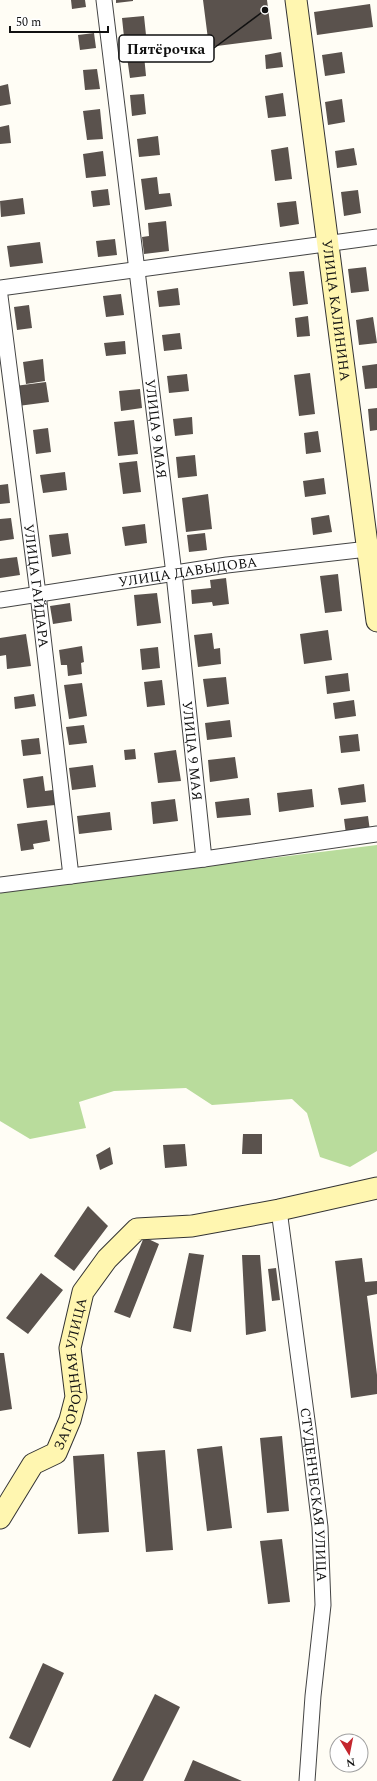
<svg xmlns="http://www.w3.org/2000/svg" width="377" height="1781" viewBox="0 0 377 1781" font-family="Spectral,serif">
<rect width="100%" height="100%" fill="#fffdf5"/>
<path fill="#b9dc9c" d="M377 845V1151L350 1167 320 1157 307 1113 292 1099 212 1105 186 1088 114 1091 79 1102 86 1128 30 1139 0 1121V892Z"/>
<path fill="#5a524d" d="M71 0H85L86 7 72 9Z
M116 0H133V1L116 3Z
M203 0H267L272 39 209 47Z
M370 4 373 27 317 35 314 12Z
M144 16 146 35 124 37 122 18Z
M94 33 96 48 80 50 78 35Z
M281 52 283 67 266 69 265 55Z
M342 52 345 73 325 76 322 55Z
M144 55 146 76 130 78 127 57Z
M97 69 100 89 85 90 83 70Z
M8 84 11 104 0 106V86Z
M283 93 286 116 268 118 265 96Z
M144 94 146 114 132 116 130 95Z
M342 99 345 122 328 125 325 102Z
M100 109 103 139 87 140 83 111Z
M9 125 11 143 0 144V127Z
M158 136 160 155 139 157 137 139Z
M288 147 292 179 275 181 271 150Z
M354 148 357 165 337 168 335 151Z
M103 151 106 176 86 178 83 154Z
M157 177 159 194 170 193 172 206 145 210 141 179Z
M108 189 110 205 93 207 91 191Z
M358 190 361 213 344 216 341 192Z
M23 198 25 214 1 217 0 201Z
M296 201 299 224 280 227 277 203Z
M166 221 169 251 144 254 142 237 149 236 148 223Z
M115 239 117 255 98 257 96 241Z
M40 242 43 263 10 267 7 246Z
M366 267 369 291 351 293 348 269Z
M304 271 308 304 293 306 289 272Z
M178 288 180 305 159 307 157 291Z
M121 294 124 315 106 317 103 296Z
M29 305 32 328 17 330 14 307Z
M308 316 310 336 297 337 295 318Z
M373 317 377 343 359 345 356 320Z
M180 333 182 349 164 351 162 335Z
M125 341 126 354 106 356 104 343Z
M43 359 45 381 26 384 23 362Z
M377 364V388L365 389 362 366Z
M310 373 315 414 299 416 294 375Z
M187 374 189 391 169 393 167 376Z
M46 382 49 402 18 406 15 386Z
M140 389 142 408 121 411 119 391Z
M377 408V430L370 431 368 409Z
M192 417 193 434 175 436 173 419Z
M134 420 138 454 118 456 114 422Z
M48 428 51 452 36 454 33 430Z
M318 431 321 452 306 454 304 433Z
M195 455 197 476 178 478 176 457Z
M137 461 141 492 123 494 119 463Z
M65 472 67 490 43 493 40 475Z
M324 478 326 494 305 497 303 481Z
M8 484 10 503 0 504V485Z
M208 494 212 529 186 532 182 498Z
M329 515 332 532 313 535 311 518Z
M11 518 14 539 0 541V519Z
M145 524 147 543 125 546 122 527Z
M68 533 71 554 52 557 49 535Z
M205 533 207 550 189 552 187 535Z
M17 557 20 575 0 578V559Z
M338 574 342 611 325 613 320 576Z
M226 578 229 604 213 606 212 602 192 604 191 590 211 588 210 580Z
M157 593 161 623 137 626 134 595Z
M70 603 72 621 53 624 50 606Z
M328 630 332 660 304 664 300 634Z
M212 633 214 649 220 648 221 664 198 667 194 635Z
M26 634 31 666 7 669 6 655 0 656V638Z
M82 646 84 662 81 663 82 674 68 676 67 665H61L59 650Z
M158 647 160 668 142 670 140 649Z
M348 673 350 691 327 694 325 676Z
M226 677 229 704 207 707 203 679Z
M162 680 165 705 147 707 144 682Z
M82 683 87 716 69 719 64 685Z
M34 694 36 706 15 709 14 697Z
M354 700 356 716 335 719 333 703Z
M230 720 232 737 207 740 205 723Z
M84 725 87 743 69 745 66 727Z
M358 734 360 751 341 753 339 736Z
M39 738 41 754 23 756 21 740Z
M135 749 136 759 125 760 124 750Z
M176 750 181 781 158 783 154 753Z
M235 757 238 778 210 782 208 760Z
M93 765 96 787 72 790 69 768Z
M43 776 45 791 53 790 55 805 27 808 23 779Z
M364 784 366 802 341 805 338 788Z
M312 789 314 807 279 812 277 793Z
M249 798 251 815 217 818 215 802Z
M175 799 178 821 153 824 151 802Z
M110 812 112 830 79 834 77 816Z
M368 816 370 831 346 834 344 819Z
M47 820 50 841 33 844 34 849 21 851 17 824Z
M243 1134H262V1154H242Z
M185 1144 187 1166 165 1168 163 1145Z
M110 1147 113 1164 100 1170 96 1155Z
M88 1206 108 1226 74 1271 54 1256Z
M144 1237 159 1244 130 1318 114 1312Z
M189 1253 204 1255 191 1332 173 1328Z
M242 1255H260L266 1331 246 1335Z
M362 1258 365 1282 377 1281V1294L367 1296 377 1375V1394L351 1398 335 1261Z
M276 1268 280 1300 272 1301 268 1269Z
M41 1273 63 1290 28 1334 6 1318Z
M0 1353H4L12 1409 0 1411Z
M282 1436 289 1511 267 1513 260 1438Z
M222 1446 232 1528 207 1531 197 1449Z
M165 1450 173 1550 146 1552 137 1452Z
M104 1454 109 1532 78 1534 73 1456Z
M282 1539 290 1602 268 1604 260 1541Z
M43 1663 64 1673 30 1748 9 1738Z
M155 1694 180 1707 143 1781H112Z
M193 1760 242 1781H184Z"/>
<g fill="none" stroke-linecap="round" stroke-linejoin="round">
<g stroke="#444" stroke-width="17">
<g id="street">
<path id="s1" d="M104 0 174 574 204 859"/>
<path d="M0 288 377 237"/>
<path id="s2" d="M0 296 38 594 71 876"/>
<path id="s3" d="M0 600 227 565 377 548"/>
<path d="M0 885 204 859 377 834"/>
<path id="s4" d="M279 1210 308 1428 320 1527 323 1605 313 1696 307 1781"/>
</g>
</g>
<g stroke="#333" stroke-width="23">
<g id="secondary">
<path id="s5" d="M296 0 377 621"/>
<path id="s6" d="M0 1518 33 1464 56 1453 70 1420 76 1397 70 1348 83 1292 107 1259 137 1229 192 1226 279 1210 377 1188"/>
</g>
</g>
<use href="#street" stroke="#fff" stroke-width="15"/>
<use href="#secondary" stroke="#fff6b0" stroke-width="21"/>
</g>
<g text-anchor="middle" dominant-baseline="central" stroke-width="4" stroke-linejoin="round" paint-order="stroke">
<g font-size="14" fill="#111" stroke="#fff">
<text stroke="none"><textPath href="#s5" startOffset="313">УЛИЦА КАЛИНИНА</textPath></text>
<text stroke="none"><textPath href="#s1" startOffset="432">УЛИЦА 9 МАЯ</textPath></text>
<text stroke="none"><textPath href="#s3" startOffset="190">УЛИЦА ДАВЫДОВА</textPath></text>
<text stroke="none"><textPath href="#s2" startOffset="292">УЛИЦА ГАЙДАРА</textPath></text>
<text stroke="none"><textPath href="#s1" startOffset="756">УЛИЦА 9 МАЯ</textPath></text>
<text stroke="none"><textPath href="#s6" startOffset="171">ЗАГОРОДНАЯ УЛИЦА</textPath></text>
<text stroke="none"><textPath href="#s4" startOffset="287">СТУДЕНЧЕСКАЯ УЛИЦА</textPath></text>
</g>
</g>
<path fill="none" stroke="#111" stroke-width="1.5" d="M265 10L214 48"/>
<circle fill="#111" stroke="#fff" stroke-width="1.5" cx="265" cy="10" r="4"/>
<rect fill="#fff" stroke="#111" stroke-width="1.5" x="119" y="35" width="95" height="27" rx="4"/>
<g font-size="15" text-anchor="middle" font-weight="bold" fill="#111">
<text x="166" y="54">Пятёрочка</text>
</g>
<g transform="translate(349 1753) rotate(170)"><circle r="19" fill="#ffffff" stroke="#a0a0a0"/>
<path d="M0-3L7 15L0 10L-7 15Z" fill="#c4262e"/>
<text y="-6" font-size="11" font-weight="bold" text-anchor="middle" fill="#111111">N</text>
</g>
<path d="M10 26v6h98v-6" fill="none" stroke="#111111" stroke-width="2"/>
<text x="16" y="26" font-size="12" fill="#111111" stroke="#ffffff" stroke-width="3" paint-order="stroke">50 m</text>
</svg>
